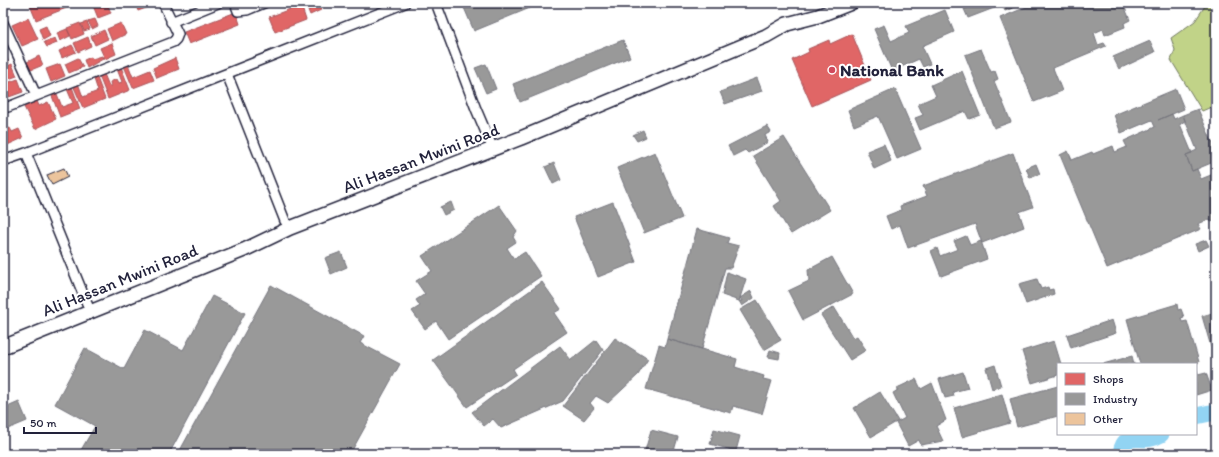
<svg xmlns="http://www.w3.org/2000/svg" width="1219" height="457" viewBox="0 0 1219 457" font-family="Itim,sans-serif">
<rect width="100%" height="100%" fill="#fff"/>
<filter id="ink" filterUnits="userSpaceOnUse"><feTurbulence type="fractalNoise" baseFrequency=".025" numOctaves="2"/><feDisplacementMap in="SourceGraphic" scale="8" xChannelSelector="R" yChannelSelector="G"/><feConvolveMatrix kernelMatrix="1 2 1 2 8 2 1 2 1" color-interpolation-filters="sRGB"/></filter>
<g filter="url(#ink)">
<path fill="#c1d388" stroke="#727a62" d="M1207 3H1216V105L1202 111 1171 60 1175 50 1171 38 1195 21Z"/>
<path fill="#e06666" stroke="#a75259" d="M29 3H79L36 20Z
M92 3H107L111 13 98 18Z
M135 3H153L154 5 138 11Z
M301 5 306 20 275 32 269 17Z
M320 6 321 10 310 15 308 10Z
M236 12 240 24 189 44 184 32Z
M28 18 38 39 22 46 12 25Z
M95 19 98 26 92 29 88 21Z
M87 22 90 29 84 31 81 24Z
M80 23 84 34 72 39 67 28Z
M121 23 126 34 112 41 107 29Z
M46 26 50 36 43 40 39 29Z
M67 29 70 36 60 41 57 33Z
M104 30 108 39 95 45 91 36Z
M852 34 871 80 812 106 792 60 809 52 808 49 829 40 830 44Z
M88 37 91 46 78 52 74 43Z
M55 38 57 43 47 47 44 42Z
M112 43 116 54 105 59 100 48Z
M72 45 76 52 62 58 59 51Z
M3 53H4L9 63 3 65Z
M39 56 43 65 31 70 27 62Z
M102 56 103 59 87 68 84 60 91 57 92 59Z
M78 58 83 67 69 73 65 64Z
M175 58 179 69 157 78 153 68Z
M12 64 17 76 3 81V68Z
M60 64 65 76 51 82 46 69Z
M128 64 133 77 150 70 154 80 133 88 124 66Z
M121 67 130 90 108 99 99 76 104 74 109 86H111L110 82 117 79 119 83 122 82 117 69Z
M97 78 105 99 83 108 73 85 78 83 83 97 98 91 94 79Z
M18 79 23 92 9 97 4 84Z
M72 87 80 109 60 117 52 96 57 94 62 107 73 103 67 89Z
M37 101 39 106 48 102 56 119 35 129 24 107Z
M10 128 12 132 19 129 23 138 3 147V131Z"/>
<path fill="#999" stroke="#75757d" d="M462 3H542L474 31Z
M979 3H1026L1005 11 1002 5 968 18 964 9Z
M1036 3H1123L1130 20 1124 23 1125 27 1105 35 1103 29 1094 33 1098 45 1104 43 1106 46 1053 68 1062 91 1034 102 1000 18Z
M945 10 954 32 922 46 930 64 923 67 919 59 892 71 874 29 884 25 891 41 909 33 906 26Z
M623 40 630 57 520 102 513 84Z
M1150 41 1155 52 1119 69 1113 57Z
M981 49 991 72 995 71 998 79 994 81 1011 122 994 128 965 55Z
M486 64 496 89 486 93 475 68Z
M962 71 980 115 969 119 965 111 920 130 915 118 923 115 918 104 936 96 931 85Z
M757 78 762 91 725 104 720 92Z
M895 89 921 149 897 159 878 116 854 126 848 110Z
M1176 89 1184 109 1158 120 1172 114 1174 119 1183 115 1185 121 1180 124 1192 153 1186 155 1192 171 1197 169 1201 179 1216 173V220L1211 222 1210 219 1198 224 1201 229 1107 268 1060 155 1068 151 1072 160 1092 152 1093 154 1113 146 1115 152 1127 147 1124 141 1155 127 1152 120 1121 133 1114 115Z
M1198 109 1212 142 1216 141V161L1192 171 1186 155 1197 150 1183 115Z
M767 126 771 132 765 135 768 142 748 153 745 150 733 156 728 146Z
M643 130 646 137 637 141 633 135Z
M784 137 830 210 791 234 774 206 781 201 753 156Z
M884 144 891 161 874 169 867 151Z
M655 152 682 218 644 233 617 168Z
M1013 153 1033 207 1019 212 1024 227 982 243 975 224 908 248 900 225 891 229 886 216 901 210 900 206 927 196 923 186Z
M554 163 561 180 553 184 545 167Z
M1036 164 1040 174 1030 178 1026 168Z
M451 202 454 210 444 215 440 207Z
M613 202 636 262 598 277 574 217Z
M499 205 517 231 513 237 516 242 507 248 514 259 525 252 541 276 448 339 436 321 425 329 412 311 420 306 416 300 425 294 416 281 432 271 422 256Z
M697 229 729 238 727 243 739 246 731 268H725L702 349 667 339Z
M966 236 970 245 981 241 987 259 941 276 931 251 937 248 940 256 958 249 954 241Z
M1206 240 1209 246 1198 251 1195 244Z
M341 252 347 267 331 274 325 258Z
M832 257 853 294 803 320 788 291 809 281 808 270Z
M727 272 746 279 739 301 722 295Z
M1037 279 1041 289 1048 287 1049 290 1053 289 1054 294 1026 304 1019 284Z
M542 282 561 309 554 313 567 332 513 369 516 374 467 407 433 360Z
M271 285 364 336 360 343 400 364 350 454H178Z
M751 291 754 298 742 306 739 301H742L740 298Z
M212 296 245 313 169 454H89L81 450 95 426 55 404 85 348 124 369 145 330 183 350Z
M757 300 781 340 764 350 740 310Z
M1177 304 1178 310 1181 309 1184 317 1181 318 1182 322 1187 321 1199 362 1195 364H1140L1127 319Z
M834 307 853 338 857 336 866 350 850 360 821 315Z
M1216 312V346L1211 347 1202 316Z
M1112 320 1116 333 1071 348 1067 335Z
M615 338 648 359 638 375 608 403 596 396 590 403 594 408 584 420 563 406Z
M667 339 737 359 735 367 764 376 763 379 772 381 762 414 733 406 731 413 646 389 659 345 665 347Z
M596 340 603 350 563 401 501 428 493 419 484 426 472 412 560 346 571 360Z
M1054 341 1061 364H1058V375L1032 383 1022 351Z
M770 350 780 353 779 359 768 357Z
M1132 356 1134 364H1103Z
M995 365 1001 386 992 389 986 368Z
M1196 367 1198 375 1206 373 1212 390 1196 395Z
M963 372 968 388 953 392 954 396 945 398 939 379Z
M916 379 921 389 932 383 946 420 936 426 943 441 921 445 919 440 908 446 896 423 905 418 893 393 898 390 897 388Z
M1058 386V416L1017 427 1010 399Z
M880 392 898 421 871 437 854 408Z
M1002 394 1010 423 962 437 954 408Z
M19 402 27 421 3 431V409Z
M714 429 740 436 736 451 710 444Z
M651 430 678 437 673 454H644Z"/>
<g fill="none" stroke-linecap="round" stroke-linejoin="round">
<path stroke="#92d4f3" stroke-width="17" d="M1196 416 1210 413H1216
M1122 454C1121 447 1123 443 1129 439 1143 437 1147 442 1161 434"/>
</g>
<path fill="#ecc49c" stroke="#22223b" d="M64 168 68 177 52 185 47 175Z"/>
<g fill="none" stroke-linecap="round" stroke-linejoin="round">
<g stroke="#22223b" stroke-width="12">
<path id="minor" d="M235 3 238 11 247 10 264 3
M436 3 476 109 493 149
M171 22 218 3
M3 23 36 95
M227 74 285 221 290 228
M8 107 173 42 176 39 178 34 163 3
M26 153 90 311
M3 161 26 153 405 3"/>
</g>
<g stroke="#22223b" stroke-width="16">
<path id="secondary" d="M3 347 244 250 290 228 521 138 766 36 787 24 818 16 851 3"/>
</g>
<use href="#minor" stroke="#fff" stroke-width="9"/>
<use href="#secondary" stroke="#fff" stroke-width="13"/>
</g>
</g>
<circle fill="#d1495b" stroke="#fff" stroke-width="1.5" cx="832" cy="70" r="4"/>
<g text-anchor="middle" dominant-baseline="central" stroke-width="4" stroke-linejoin="round" paint-order="stroke">
<g font-size="17" font-weight="bold" fill="#22223b" stroke="#fff" text-anchor="start">
<text x="840" y="70">National Bank</text>
</g>
<g font-size="17" fill="#22223b" stroke="#fff">
<text transform="translate(421 158) rotate(-21)">Ali Hassan Mwini Road</text>
<text transform="translate(120 280) rotate(-22)">Ali Hassan Mwini Road</text>
</g>
</g>
<rect width="1219" height="457" fill="none" stroke="#fff" stroke-width="16"/>
<rect x="8" y="8" width="1203" height="441" fill="none" stroke="#22223b" stroke-width="1.5" filter="url(#ink)"/>
<rect x="1057" y="363" width="140" height="72" fill="#ffffff" stroke="#a7a7b1"/>
<rect x="1065" y="373" width="20" height="12" fill="#e06666" stroke="#a7a7b1"/>
<text x="1093" y="383" font-size="12" fill="#22223b">Shops</text>
<rect x="1065" y="393" width="20" height="12" fill="#999999" stroke="#a7a7b1"/>
<text x="1093" y="403" font-size="12" fill="#22223b">Industry</text>
<rect x="1065" y="413" width="20" height="12" fill="#ecc49c" stroke="#a7a7b1"/>
<text x="1093" y="423" font-size="12" fill="#22223b">Other</text>
<path d="M24 427v6h72v-6" fill="none" stroke="#22223b" stroke-width="2"/>
<text x="30" y="427" font-size="12" fill="#22223b" stroke="#ffffff" stroke-width="3" paint-order="stroke">50 m</text>
</svg>
